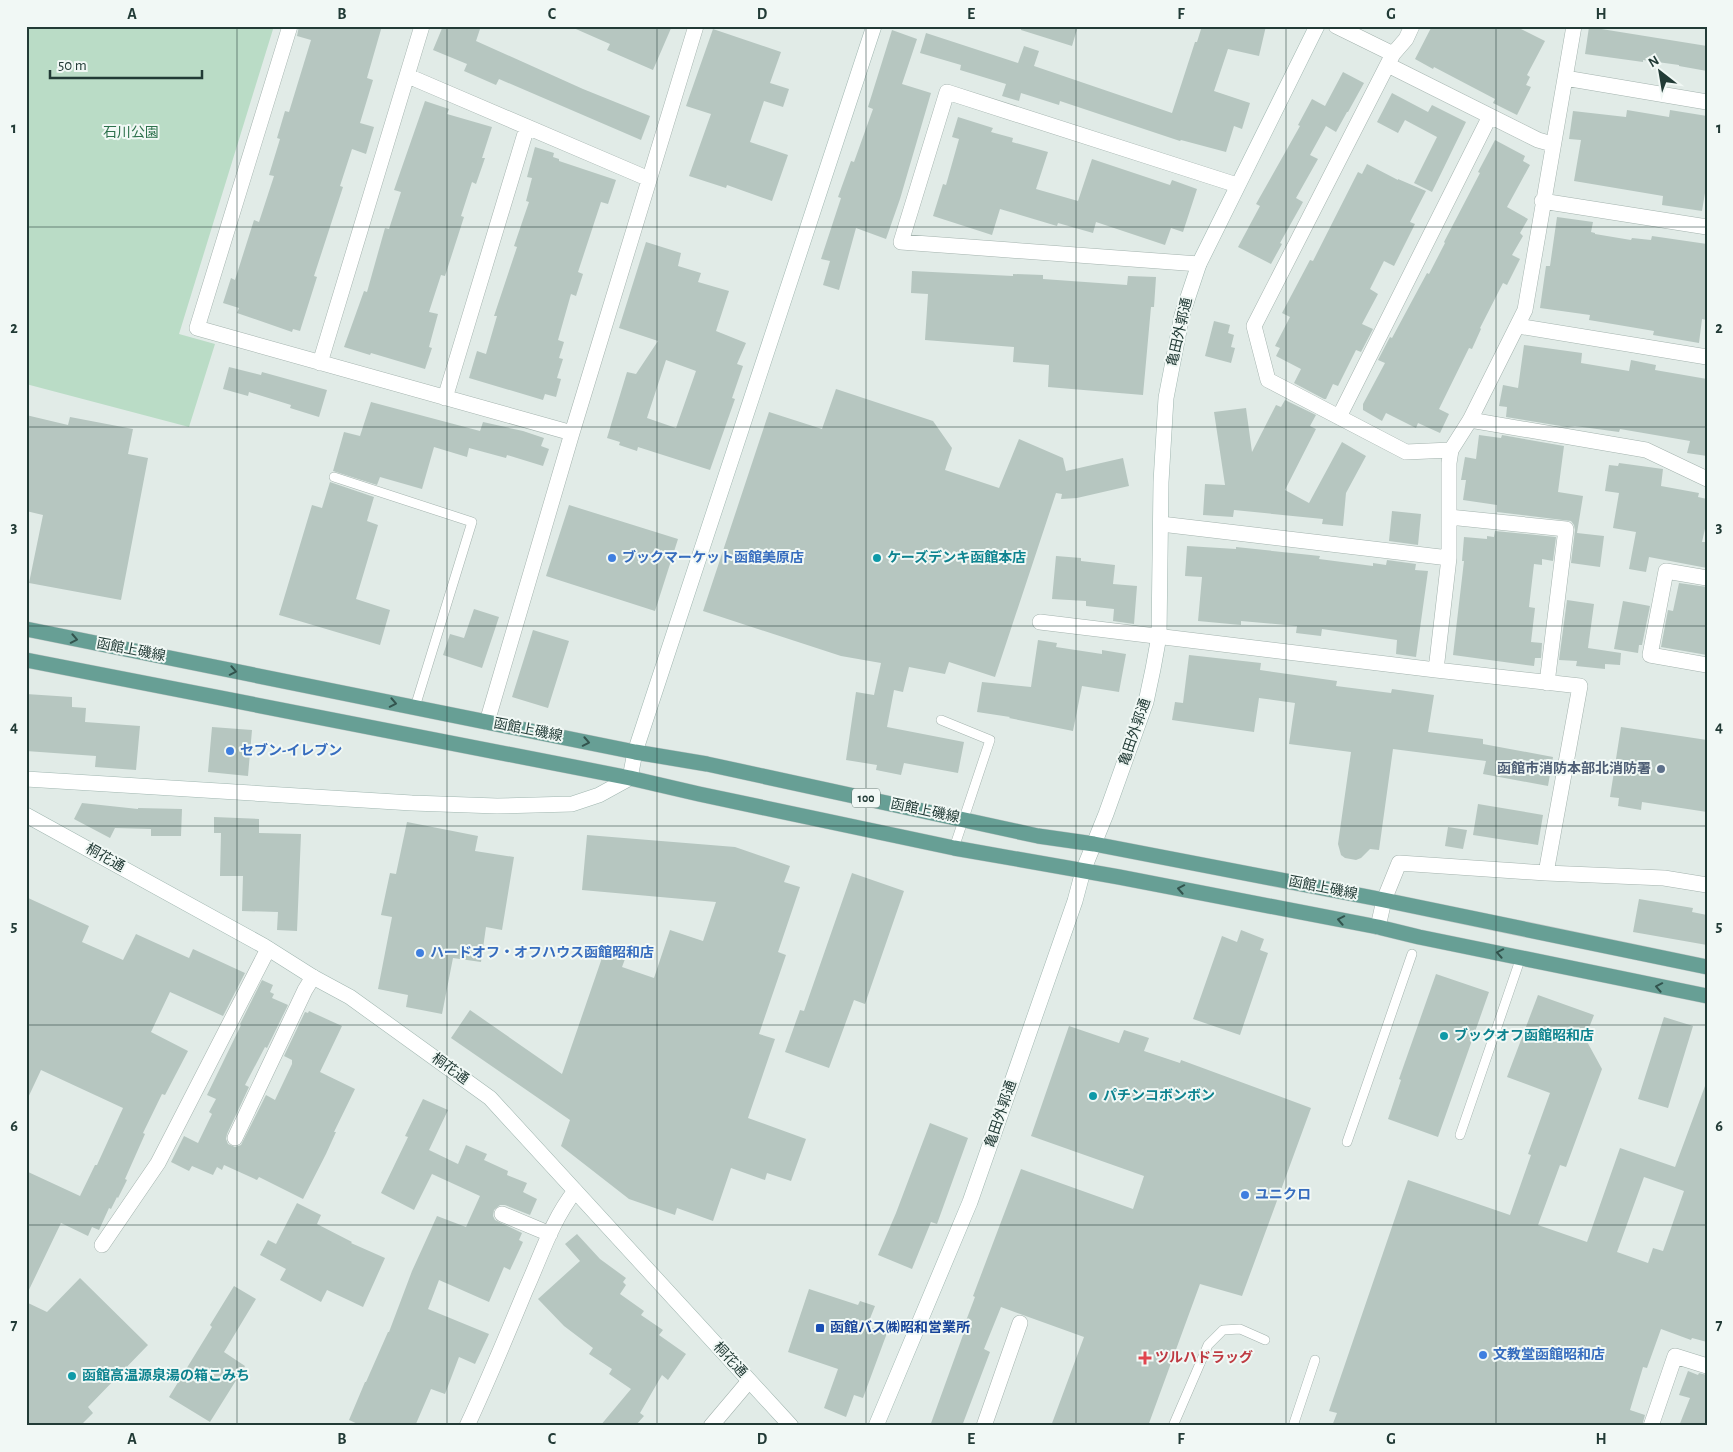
<svg xmlns="http://www.w3.org/2000/svg" width="1733" height="1452" viewBox="0 0 1733 1452" font-family="'Alegreya Sans','Noto Sans JP',sans-serif">
<rect width="100%" height="100%" fill="#e1ebe7"/>
<path fill="#badcc6" d="M26 26H274L179 334 215 344 189 427 26 384Z"/>
<path fill="#b6c6c0" fill-rule="evenodd" d="M299 26H382L367 78 373 80 360 123 374 127 366 154 352 149 340 186 343 187 314 276 317 277 300 331 293 329 292 332 237 313 239 308 223 303 231 278 235 280 254 220 259 222 274 176 269 175 280 139 277 138 285 111 289 112 311 40 297 36Z
M443 26H481L476 41 583 89 650 116 641 140 499 79 496 85 464 71 467 64 433 50Z
M569 26H672L653 70 607 50 610 44Z
M1021 26H1078L1072 46 1021 30Z
M1202 26H1266L1259 56 1228 49 1214 91 1250 103 1242 129 1234 126 1226 152 1181 140 1180 141 1060 101 1059 105 1021 93 1019 101 1002 96 1006 84 960 70 961 65 920 53 926 33 1018 63 1024 46 1039 51 1034 66 1172 113 1195 42H1197Z
M1432 26H1515L1545 41 1527 75 1530 77 1526 85 1531 87 1517 115 1493 103 1495 99 1434 67 1433 69 1415 59Z
M1589 27 1707 46V71L1679 66V65L1643 60V62L1585 54Z
M713 29 781 52 770 83 789 89 783 107 764 101 750 142 788 155 772 201 727 185 726 188 689 176 711 114 686 106Z
M892 30 917 39 902 84 931 93 900 199 886 239 856 228 839 290 823 285 830 261 821 259 841 198 838 197 851 161 854 162 873 109 868 107Z
M1343 72 1364 83 1348 112H1347L1336 132 1326 126 1310 155 1318 159 1296 198 1303 202 1280 243 1282 244 1271 264 1238 247 1260 206 1256 204 1300 126 1298 125 1312 99 1325 106Z
M1392 93 1428 112 1432 105 1466 122 1432 192 1414 183 1437 137 1405 120 1398 133 1377 122Z
M425 101 449 109 447 114 492 127 482 158H485L476 184 472 182 461 216 464 217 445 276 441 275 429 312 438 314 429 347 432 348 425 369 371 353 370 355 344 347 364 291 367 292 385 228 389 229 401 192 394 190Z
M1627 110 1669 117 1670 110 1707 116V181L1702 211 1662 205 1663 196 1574 181 1581 140 1569 139 1573 111 1626 117Z
M958 117 993 128 991 132 1013 138 1012 142 1048 152 1036 189 1078 201 1092 159 1170 185 1172 180 1197 189 1183 232 1171 228 1165 245 1096 222 1093 233 1058 223 1057 226 1000 209 992 235 933 216 943 184 946 185 959 139 952 137Z
M1495 140 1525 156 1523 161 1530 165 1507 207 1528 219 1520 233 1523 236 1512 255 1520 259 1507 285 1503 283 1480 328 1481 329 1472 349 1469 348 1439 409 1449 414 1440 433 1418 423 1416 428 1386 413 1382 421 1363 410V404L1385 363 1378 360 1390 337 1392 338 1427 273 1429 274 1445 243 1444 242 1480 173 1478 172Z
M535 147 554 153 553 157 559 159V161L616 180 608 204 601 202 578 272 583 274 576 296 571 294 558 340 564 342 559 358 563 359 557 378 561 379 556 397 545 394 543 400 469 378 477 351 486 354 497 316H494L517 247 514 246 529 202 526 201 532 178 527 177Z
M1367 164 1398 180V179L1426 191 1410 222 1415 224 1394 266 1384 261 1370 289 1378 294 1362 324 1373 329 1361 352 1356 350 1338 386 1333 384 1326 399H1324L1294 383 1301 369 1276 356 1280 348 1275 346 1290 317 1282 313 1310 260 1313 261 1358 172 1362 174Z
M1557 217 1593 222 1591 232 1595 233V234L1631 240 1632 238 1651 240 1652 236 1707 244V320L1702 319 1699 343 1653 335 1654 331 1589 320 1590 315 1540 308 1546 266H1550Z
M646 242 681 253 678 266 701 273 698 282 729 291 716 331 746 343 737 364 743 366 732 398 735 399 710 470 638 447 637 451 619 445 620 442 607 438 627 372 636 374 658 341 619 328ZM666 360 696 371 676 428 647 418Z
M912 271 1013 276V274L1043 275V279L1127 285 1128 276 1156 277 1154 307H1151L1143 395 1048 387 1049 365 1013 362 1014 347 925 340 928 294 911 293Z
M1214 321 1230 325 1228 333 1234 335 1231 347 1235 348 1231 363 1205 356Z
M1524 345 1582 353 1581 363 1629 371 1631 360 1656 365 1655 370 1707 379V456L1687 453 1690 441 1620 429 1619 432 1575 426 1567 427 1506 417 1507 407 1499 406 1503 385 1518 388Z
M229 367 261 375 262 372 327 390 319 417 290 408 291 405 249 392 248 396 223 389Z
M836 389 933 421 952 448 945 470 999 488 1019 439 1063 458 1066 471 1123 458 1129 486 1077 498 1061 499 1062 494 1056 493 995 677 949 662 945 674 909 667 903 692 894 690 887 727 964 742 958 773 904 763 901 775 876 770 877 765 846 760 856 692 874 695 881 663 841 656 703 611 769 412 822 429Z
M1285 400 1316 415 1310 426 1316 429 1285 490 1309 503 1342 442 1366 456 1346 493 1343 526 1322 524 1323 519 1234 510 1233 517 1203 515 1205 484 1225 485 1214 412 1246 408 1252 452 1276 405 1281 407Z
M371 402 480 431 483 422 523 431 544 438 541 446 549 449 543 466 507 455 506 458 469 448 467 457 434 447 422 489 380 477 377 485 333 471 344 432 360 436Z
M26 415 68 425 70 417 133 429 128 454 148 458 121 600 29 583 43 515 26 511Z
M1479 435 1501 438 1502 435 1564 446 1558 492 1583 496 1577 533 1604 536 1600 567 1571 563 1575 530 1574 525 1571 521 1497 512V505L1463 500 1466 480H1461L1465 457 1476 459Z
M1619 463 1663 469 1661 486 1699 493 1698 497 1707 499V520L1702 542H1707V568L1649 557 1646 572 1629 569 1636 532 1613 528 1619 493 1605 491 1609 465 1618 466Z
M330 482 374 497 367 521 378 525 356 599 390 610 380 645 279 615 312 505 322 508Z
M569 505 678 539 655 611 546 576Z
M1392 511 1421 514 1418 545 1389 541Z
M1495 531 1556 537 1553 561 1542 559V565L1534 564 1529 607 1535 608 1531 642 1542 643 1541 658H1535L1534 666 1453 655 1464 561H1462L1464 537 1487 539V536L1494 537Z
M1187 546 1236 549V547L1320 556 1319 559 1373 566V563L1386 565 1387 560 1416 564 1415 570 1428 571 1416 657 1396 654 1397 640 1322 629 1321 636 1296 633 1297 626 1241 621V625L1198 621 1202 577 1185 576Z
M1056 556 1081 558V561L1115 565 1113 584 1137 586 1134 624 1113 621 1114 609 1086 606V601L1052 599Z
M1679 583 1707 587V655L1661 647 1668 610 1673 611Z
M1567 600 1594 604 1588 648 1621 653 1620 665 1605 664V669L1576 666 1577 661 1559 660Z
M1623 601 1650 606 1642 645H1639L1638 653 1614 649Z
M474 609 499 617 482 668 443 655 450 634 464 638Z
M533 630 569 641 548 708 512 697Z
M1038 640 1057 643 1056 647 1102 654V650L1126 654 1119 692 1082 686 1073 731 1009 718 1010 717 977 712 982 682 1031 687Z
M1189 655 1261 663 1260 670 1337 681 1336 686 1391 693 1392 689 1434 695 1428 732 1483 739V744L1553 757 1548 786 1483 774 1486 761 1393 749 1379 850 1370 849 1361 858 1356 860 1345 858 1341 855 1338 844 1351 752 1289 744 1295 703 1259 698 1254 732 1172 720 1175 702 1183 703Z
M26 694 72 697V707L86 708 85 722 140 726 136 770 95 767 96 756 26 751Z
M212 727 252 730 248 776 208 772Z
M1621 727 1707 740V812L1642 802 1641 810 1618 806 1619 798 1610 797Z
M82 803 138 809V808L182 809 181 836H151V829L115 828 110 838 74 819Z
M1478 804 1543 815 1538 845 1473 835Z
M214 817 259 819V833L301 834 297 931 277 930 278 912 242 911 243 876H220L221 833H214Z
M407 822 478 836 475 851 514 857 502 930 486 927 481 962 453 958 442 1014 406 1007 408 995 378 989 392 917 381 915 390 873 396 874Z
M1448 827 1467 830 1463 849 1445 846Z
M587 835 735 847 790 866 784 882 800 887 778 952 786 955 759 1034 775 1039 748 1118 806 1139 791 1181 767 1173 765 1180 731 1168 713 1221 677 1208 675 1215 629 1199 561 1146 570 1120 451 1038 470 1010 562 1074 604 952 625 959 622 967 654 978 670 930 703 941 716 902 582 890Z
M852 873 904 891 865 1004 854 1000 829 1068 785 1052 800 1010 804 1011Z
M26 897 89 926 82 942 123 960 136 934 189 958 193 949 245 973 223 1016 170 992 151 1032 188 1051 165 1095 162 1094 143 1133 145 1134 125 1179 127 1180 118 1198 117 1197 111 1209 109 1208 99 1230 92 1227 88 1236 61 1223 26 1296V1171L80 1196 95 1165H97L123 1108 41 1070 26 1102Z
M1639 899 1693 908 1692 912 1707 915V945L1633 932Z
M1241 930 1264 939 1260 950 1268 953 1240 1035 1193 1019 1222 936 1237 942Z
M1436 974 1489 992 1438 1137 1388 1119 1401 1080 1399 1079Z
M262 980 273 985 270 992 274 994 272 998 288 1005 267 1048 265 1047 245 1085 249 1087 227 1134 226 1139 228 1144 235 1147 241 1145 266 1095 275 1100 292 1064V1060L284 1056 305 1012 308 1013 309 1011 342 1026 320 1072 355 1089 334 1132H336L326 1154 303 1199 259 1177 257 1180 224 1165 222 1170 217 1167 213 1175 192 1166 189 1171 171 1162 184 1136 198 1143 212 1114 209 1112 216 1099 207 1095 241 1025 240 1024Z
M1538 995 1594 1015 1585 1038 1602 1069 1566 1167 1560 1165 1538 1225 1587 1242 1620 1148 1675 1167 1705 1086H1707V1342L1692 1338 1691 1340 1661 1329 1647 1368 1643 1367 1630 1410 1645 1415 1642 1426H1332L1337 1413 1329 1411 1408 1180 1510 1215 1531 1155 1528 1154 1550 1093 1507 1077ZM1644 1177 1684 1191 1663 1251 1653 1248 1648 1263 1617 1252Z
M1664 1017 1693 1026 1668 1108 1638 1099Z
M1069 1026 1119 1043 1124 1030 1149 1038 1144 1051 1180 1063 1181 1060 1311 1108 1242 1296 1200 1284 1148 1426H1051L1084 1337 1001 1307 984 1349 990 1352 962 1426H930L963 1335 961 1334 975 1297 973 1296 1021 1169 1133 1209 1144 1176 1031 1136Z
M423 1099 448 1110 429 1150 458 1164 466 1145 487 1154 484 1160 508 1171 507 1175 527 1183 523 1192 537 1199 530 1215 505 1205H500L494 1210 493 1216 495 1220 522 1233 519 1240 523 1242 510 1270 504 1267 489 1302 439 1280 428 1309 489 1334 475 1364 459 1357 445 1394 431 1389 415 1426H362L349 1420 365 1382H366L388 1332H389L412 1271 437 1216 466 1227 480 1196 432 1174 414 1210 381 1193 408 1137 405 1136Z
M930 1123 968 1138 937 1224 931 1222 912 1269 878 1255 896 1213Z
M297 1203 321 1215 317 1224 352 1242 351 1243 385 1258 363 1307 327 1290 321 1302 280 1280 286 1269 260 1255 268 1240 276 1244Z
M577 1234 600 1259 626 1278 623 1282 626 1285 620 1294 644 1311 641 1315 663 1330 659 1335 686 1354 668 1380 662 1375 640 1413 644 1416 635 1426H600L631 1389 609 1374 612 1369 589 1354 593 1348 564 1326 538 1299 580 1261 565 1244Z
M80 1278 148 1345 88 1407 93 1413 80 1426H26V1302L47 1312Z
M234 1286 256 1299 224 1352 245 1366 210 1422 169 1397 212 1327 210 1325Z
M809 1289 858 1305 860 1301 875 1306 867 1326 887 1333 863 1398 854 1395 846 1417 824 1408 838 1369 788 1352Z
M1688 1371 1698 1375 1699 1373 1707 1375V1426H1679L1690 1398 1679 1395Z"/>
<g fill="none" stroke-linecap="round" stroke-linejoin="round">
<g stroke="#a4b3ae" stroke-width="10">
<path id="lane" d="M334 477 472 522 415 707
M941 720 990 740 954 848
M1460 1135 1521 957
M1347 1142 1412 954
M1173 1426 1208 1345 1223 1330 1240 1329 1265 1340
M1293 1426 1315 1360"/>
</g>
<g stroke="#a4b3ae" stroke-width="16">
<path id="street" d="M290 26 197 328 572 433
M1336 26 1393 54
M1412 26 1406 39 1393 54 1254 326 1268 380 1406 452 1451 450
M1388 65 1538 140 1552 144
M408 76 649 179
M1565 78 1707 102
M1542 201 1707 227
M1199 264 901 242 947 92 1237 185
M1518 326 1707 357
M320 363 422 26
M445 398 527 127
M1339 417 1490 116
M1470 420 1646 450 1707 479
M1449 517 1566 529 1547 683
M1161 524 1449 558
M1707 578 1666 571 1650 655 1707 665
M1040 622 1436 670 1580 686 1546 873
M1436 670 1449 558V463L1451 450 1470 420 1525 310 1574 26
M487 722 572 433 696 26
M1378 927 1384 900 1399 863 1546 873 1664 878 1707 885
M235 1138 305 990 313 977
M502 1214 550 1234
M102 1245 158 1163 268 949
M467 1426C488 1381 507 1335 526 1289 541 1256 552 1220 575 1191
M711 1426 749 1381
M984 1426 1020 1323
M1651 1426 1675 1356 1707 1366"/>
</g>
<g stroke="#a0b6b0" stroke-width="16">
<path id="secondary" d="M26 779 412 803 497 806 572 804 599 795 630 778 635 752 874 26
M26 815 264 946 313 977 350 997 490 1098 791 1426
M876 1426 970 1202 1075 901 1083 871 1106 814 1146 702 1153 669 1159 636 1161 482 1166 398 1182 315 1199 264 1317 26"/>
</g>
<g stroke="#c1c8c7" stroke-width="16">
<path id="primary" d="M26 629 635 752 707 764 1038 836 1094 844 1384 900 1707 967
M26 660 630 778 699 794 954 848 1119 877 1378 927 1419 937 1707 996"/>
</g>
<use href="#lane" stroke="#fff" stroke-width="9"/>
<use href="#street" stroke="#fff" stroke-width="15"/>
<use href="#secondary" stroke="#fff" stroke-width="15"/>
<use href="#primary" stroke="#679f95" stroke-width="15"/>
</g>
<defs><path id="oneway-chevron" d="M-2-3.5L2.5 0L-2 3.5" fill="none" stroke-width="1.6" stroke-linecap="round" stroke-linejoin="round" transform="scale(1.25)"/></defs>
<g stroke="#33544e">
<use href="#oneway-chevron" transform="translate(74 639) rotate(11)"/>
<use href="#oneway-chevron" transform="translate(233 671) rotate(11)"/>
<use href="#oneway-chevron" transform="translate(393 703) rotate(11)"/>
<use href="#oneway-chevron" transform="translate(586 742) rotate(11)"/>
<use href="#oneway-chevron" transform="translate(1181 889) rotate(-169)"/>
<use href="#oneway-chevron" transform="translate(1341 920) rotate(-169)"/>
<use href="#oneway-chevron" transform="translate(1500 953) rotate(-169)"/>
<use href="#oneway-chevron" transform="translate(1659 987) rotate(-169)"/>
</g>
<path fill="none" stroke="#223b36" stroke-width="1" stroke-opacity="0.55" d="M237 26V1426M447 26V1426M657 26V1426M866 26V1426M1076 26V1426M1286 26V1426M1496 26V1426M26 227H1707M26 427H1707M26 626H1707M26 826H1707M26 1025H1707M26 1225H1707"/>
<g fill="#3f7fe0" stroke="#f1f8f5" stroke-width="2">
<circle cx="612" cy="558" r="5"/>
<circle cx="230" cy="751" r="5"/>
<circle cx="420" cy="953" r="5"/>
<circle cx="1245" cy="1195" r="5"/>
<circle cx="1483" cy="1355" r="5"/>
</g>
<g fill="#0f9aa8" stroke="#f1f8f5" stroke-width="2">
<circle cx="877" cy="558" r="5"/>
<circle cx="1444" cy="1036" r="5"/>
<circle cx="1093" cy="1096" r="5"/>
<circle cx="72" cy="1376" r="5"/>
</g>
<circle fill="#5c6f8a" stroke="#f1f8f5" stroke-width="2" cx="1661" cy="769" r="5"/>
<rect fill="#1a4fb4" stroke="#f1f8f5" stroke-width="2" x="815" y="1323" width="10" height="10" rx="2.5"/>
<path fill="#e0444e" stroke="#f1f8f5" stroke-width="2" d="M1142.5 1350.5h5v5h5v5h-5v5h-5v-5h-5v-5h5z"/>
<g text-anchor="middle" dominant-baseline="central" stroke-width="4" stroke-linejoin="round" paint-order="stroke">
<rect fill="#f1f8f5" stroke="#60746f" stroke-width="1" x="852" y="788.5" width="28" height="19" rx="4"/>
<g font-size="12" font-weight="bold" fill="#223b36">
<text x="866" y="798">100</text>
</g>
<g font-size="14" fill="#2d714c" stroke="#f1f8f5">
<text x="131" y="133">石川公園</text>
</g>
<g font-size="14" fill="#223b36" stroke="#f1f8f5">
<text transform="translate(1180 332) rotate(-77)">亀田外郭通</text>
<text transform="translate(131 650) rotate(11)">函館上磯線</text>
<text transform="translate(528 730) rotate(11)">函館上磯線</text>
<text transform="translate(1135 732) rotate(-71)">亀田外郭通</text>
<text transform="translate(925 811) rotate(12)">函館上磯線</text>
<text transform="translate(105 858) rotate(29)">桐花通</text>
<text transform="translate(1323 888) rotate(11)">函館上磯線</text>
<text transform="translate(450 1069) rotate(36)">桐花通</text>
<text transform="translate(1001 1114) rotate(-71)">亀田外郭通</text>
<text transform="translate(730 1360) rotate(47)">桐花通</text>
</g>
<g font-size="14" font-weight="bold" fill="#366cbe" stroke="#f1f8f5" text-anchor="start">
<text x="622" y="558">ブックマーケット函館美原店</text>
<text x="240" y="751">セブン-イレブン</text>
<text x="430" y="953">ハードオフ・オフハウス函館昭和店</text>
<text x="1255" y="1195">ユニクロ</text>
<text x="1493" y="1355">文教堂函館昭和店</text>
</g>
<g font-size="14" font-weight="bold" fill="#0d838f" stroke="#f1f8f5" text-anchor="start">
<text x="887" y="558">ケーズデンキ函館本店</text>
<text x="1454" y="1036">ブックオフ函館昭和店</text>
<text x="1103" y="1096">パチンコボンボン</text>
<text x="82" y="1376">函館高温源泉湯の箱こみち</text>
</g>
<g font-size="14" font-weight="bold" fill="#4e5e75" stroke="#f1f8f5" text-anchor="end">
<text x="1651" y="769">函館市消防本部北消防署</text>
</g>
<g font-size="14" font-weight="bold" fill="#164399" stroke="#f1f8f5" text-anchor="start">
<text x="830" y="1328">函館バス㈱昭和営業所</text>
</g>
<g font-size="14" font-weight="bold" fill="#be3a42" stroke="#f1f8f5" text-anchor="start">
<text x="1155" y="1358">ツルハドラッグ</text>
</g>
</g>
<rect width="1733" height="1452" fill="none" stroke="#f1f8f5" stroke-width="55"/>
<g transform="translate(1660 72) rotate(329)" stroke="#f1f8f5" stroke-width="4" paint-order="stroke">
<path d="M0-4L9 19L0 12L-9 19Z" fill="#223b36"/>
<text y="-8" font-size="14" font-weight="bold" text-anchor="middle" fill="#223b36">N</text>
</g>
<path d="M50 70v8h152v-8" fill="none" stroke="#223b36" stroke-width="2.5"/>
<text x="58" y="70" font-size="15" fill="#223b36" stroke="#f1f8f5" stroke-width="4" paint-order="stroke">50 m</text>
<rect x="28" y="28" width="1678" height="1396" fill="none" stroke="#223b36" stroke-width="2"/>
<g font-size="16" text-anchor="middle" font-weight="bold" fill="#223b36">
<text x="132" y="19">A</text>
<text x="342" y="19">B</text>
<text x="552" y="19">C</text>
<text x="762" y="19">D</text>
<text x="971" y="19">E</text>
<text x="1181" y="19">F</text>
<text x="1391" y="19">G</text>
<text x="1601" y="19">H</text>
<text x="14" y="133">1</text>
<text x="1719" y="133">1</text>
<text x="14" y="333">2</text>
<text x="1719" y="333">2</text>
<text x="14" y="532">3</text>
<text x="1719" y="532">3</text>
<text x="14" y="732">4</text>
<text x="1719" y="732">4</text>
<text x="14" y="931">5</text>
<text x="1719" y="931">5</text>
<text x="14" y="1131">6</text>
<text x="1719" y="1131">6</text>
<text x="14" y="1330">7</text>
<text x="1719" y="1330">7</text>
<text x="132" y="1444">A</text>
<text x="342" y="1444">B</text>
<text x="552" y="1444">C</text>
<text x="762" y="1444">D</text>
<text x="971" y="1444">E</text>
<text x="1181" y="1444">F</text>
<text x="1391" y="1444">G</text>
<text x="1601" y="1444">H</text>
</g>
</svg>
